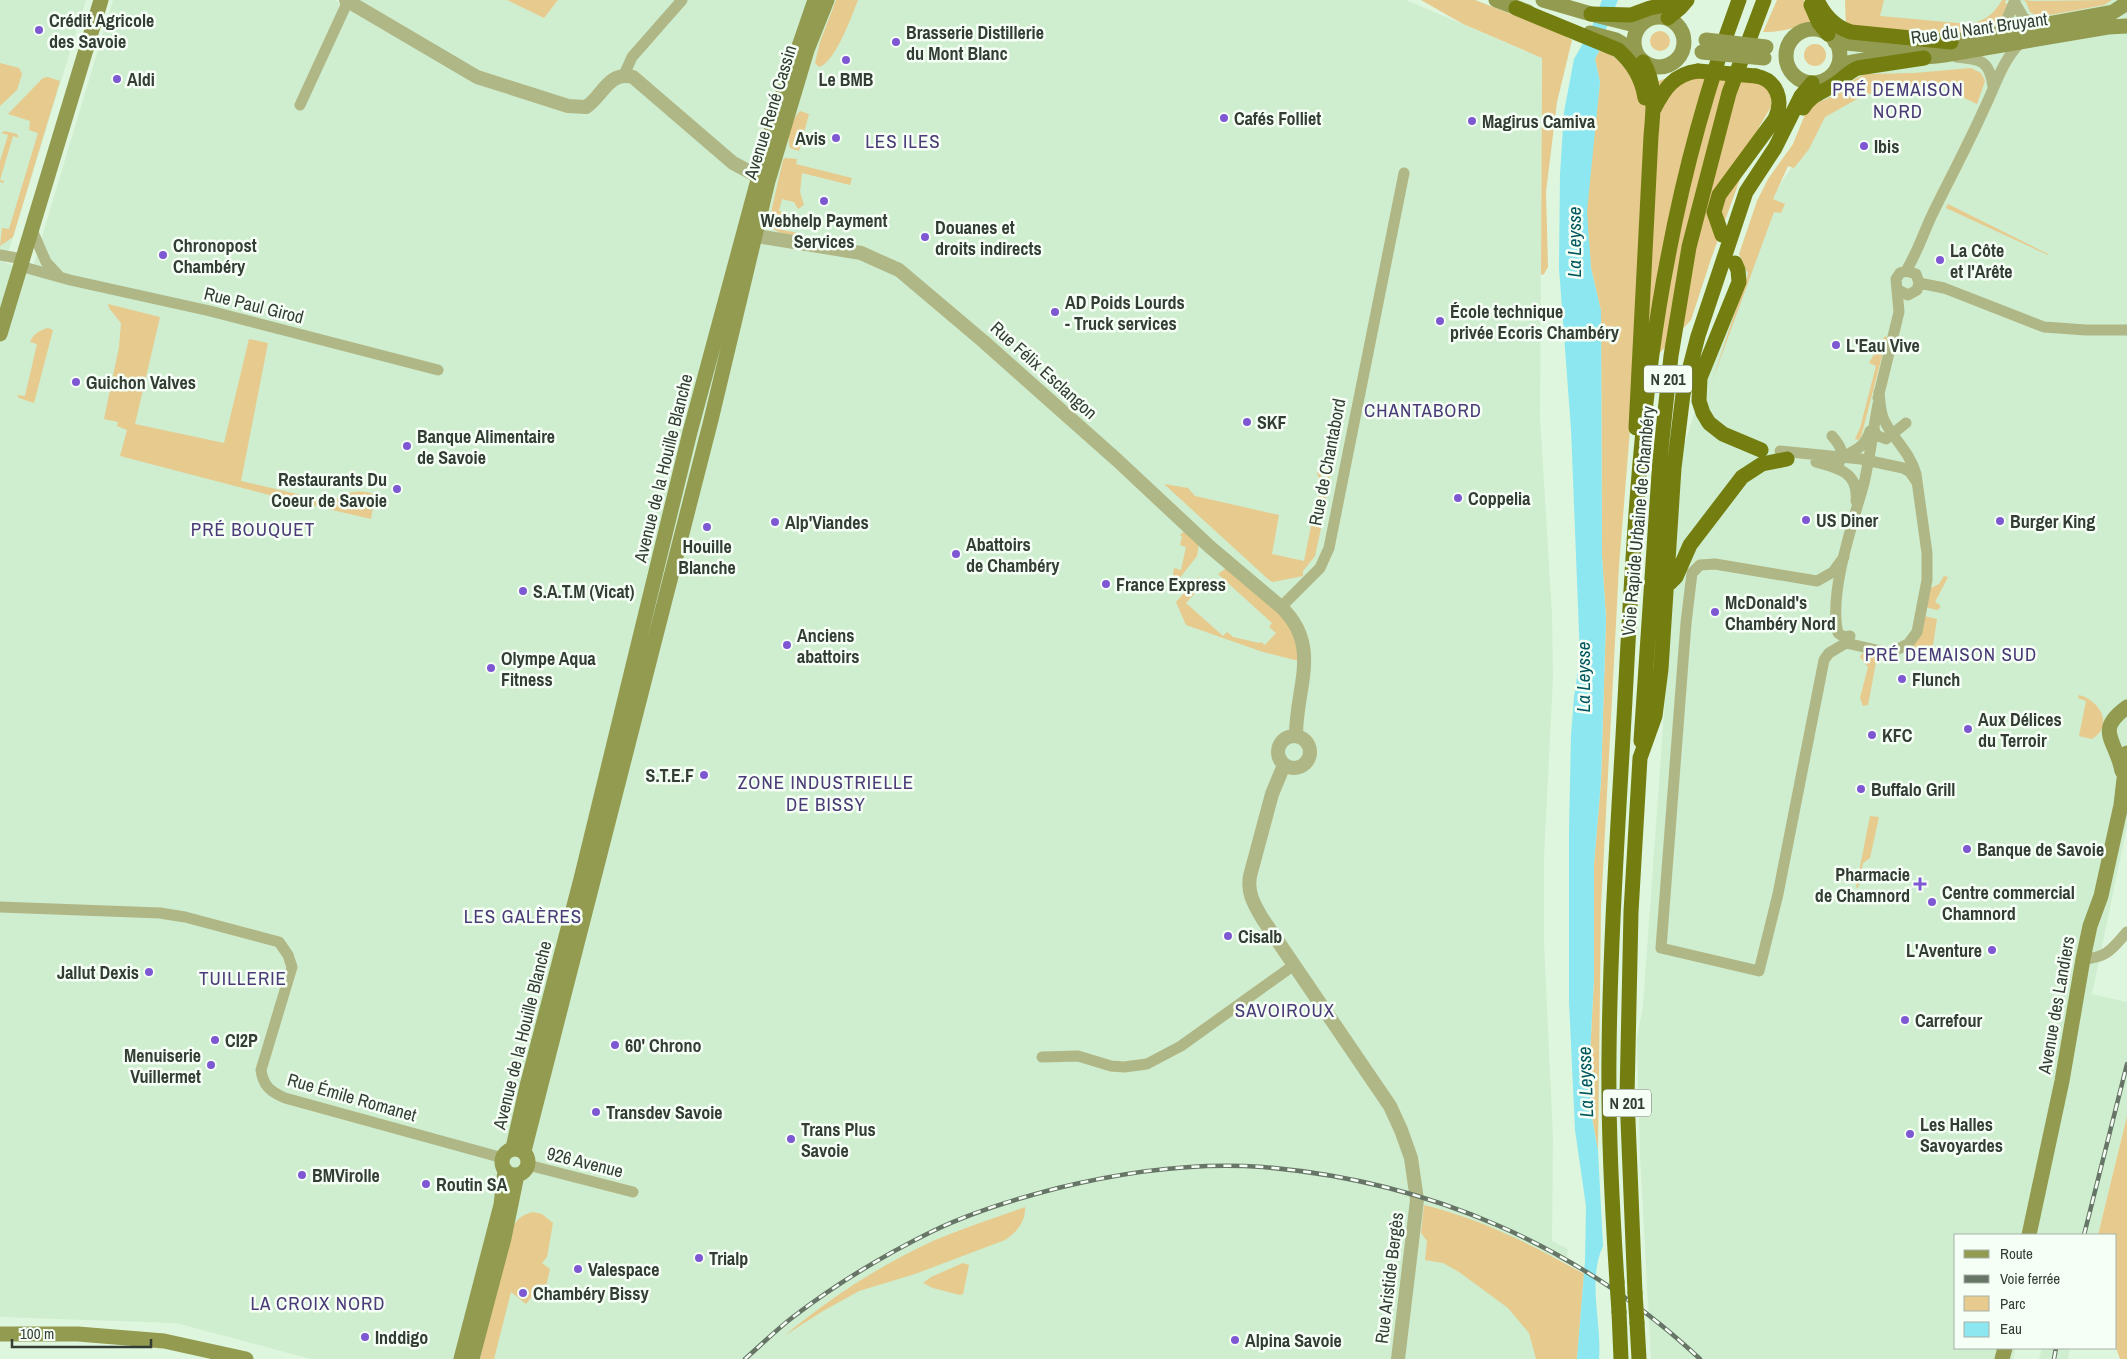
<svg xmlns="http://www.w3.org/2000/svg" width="2127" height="1359" viewBox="0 0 2127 1359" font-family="'Archivo Narrow',sans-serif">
<rect width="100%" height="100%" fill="#def6de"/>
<path fill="#cfedcf" d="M0 0H86L5 263 32 270 113 0H335L347 7 352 0H507L544 18 558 0H1406L1542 58 1540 418 1552 614 1553 678 1544 856V943L1553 1137 1552 1241 1568 1249 1566 1263 1552 1256 1548 1359H311L176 1323 0 1317Z
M1845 0H2127V826L2092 994 2127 1002V1116L2098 1235H1956V1348H2016L2013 1359H1651L1640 1155 1637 1038 1643 1006 1683 449 1753 225 1804 149 1846 25Z
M2042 1348H2070L2068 1359H2039Z"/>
<path fill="#e7ca8d" d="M507 0H558L544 18Z
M836 0H858C852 15 835 63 819 67L815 63 820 42Z
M1421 0H1475L1555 31 1572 40 1557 102 1546 192 1548 267 1544 274 1541 275 1542 58 1463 24Z
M1777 0H1804L1805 7 1814 23C1797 26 1781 33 1763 32Z
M1845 0H1884L1880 16 1969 24C1985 21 1994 14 2002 0H2006L2005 3 2009 5 1996 26 1957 34H1896L1846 25Z
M2023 0 2035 1 2112 0 2104 5 2039 17 2030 12 2026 2Z
M1650 41a10 10 0 1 1 20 0a10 10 0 1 1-20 0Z
M1804 55a11 11 0 1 1 22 0a11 11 0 1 1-22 0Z
M1599 51C1618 53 1627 72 1637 86L1656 82 1669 77 1693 76 1764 84 1771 96V107L1759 127 1711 259 1691 320 1634 380 1619 566 1601 908 1598 1151 1591 1112 1590 1054 1594 979V864L1601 781 1606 619 1602 556 1601 311 1591 268 1586 211 1600 82 1595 59Z
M0 63 19 68 22 74 17 90 0 106Z
M1971 68 1981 73 1985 81 1977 104 1943 88 1866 94 1825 117 1809 149 1794 168 1788 166 1773 199 1785 204 1781 213 1774 212 1711 384 1748 274 1739 254 1757 201 1768 179 1793 144 1808 107 1842 92 1855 79 1865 74 1914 73Z
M48 77 60 81 13 237 0 246 2 228 9 229 38 133 29 130 30 121 8 114 43 78Z
M800 111 809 114 799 151 790 148C786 139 793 117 800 111Z
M5 131 17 134 19 138 13 136 0 180 4 181V183L0 182V161L8 135 1 133Z
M785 158 797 159 796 164 852 178 850 185 802 173 800 192 804 205 798 209 794 202 782 199 779 211 782 212 778 229 803 234 800 236C788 234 773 235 769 221L783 160Z
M1948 204 2048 254V255L1946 208Z
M108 304 160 317 135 424 224 443 249 339 268 343 241 481 332 502C342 492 363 488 375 495L371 519 281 498 120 456 127 430 117 426 118 422 104 419 119 347 121 323 109 308Z
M48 328 53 330 34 403 19 398 17 395 25 396 37 344 30 342C33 334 40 330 48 328Z
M1885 336 1887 337 1861 437 1858 440 1855 439 1860 428 1876 366 1869 363Z
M1327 466H1332L1323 515 1313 514C1319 495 1324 493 1317 472H1321V478H1324Z
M1164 484 1188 488 1195 496 1279 515 1272 554 1304 561 1312 521 1321 528 1315 556 1303 571V576L1273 582 1269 580Z
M1183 532 1188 533 1199 543 1197 556 1179 579 1173 575 1174 568 1181 570 1186 547 1180 545 1182 537 1180 535Z
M1225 569H1229L1289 622 1293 628 1299 661 1263 652 1186 625 1176 602 1198 577 1204 583 1186 603 1223 636 1227 632 1233 637 1259 643 1261 642 1265 645 1276 633 1269 627 1272 623 1218 574Z
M1944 576 1948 577 1935 602 1940 605V608L1937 610 1925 607 1929 589 1939 584Z
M1924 616 1937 619 1931 658 1904 652Z
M1862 653 1877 657 1868 705 1863 706 1860 698 1868 667 1860 657Z
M2079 695C2099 700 2115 725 2092 739L2079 736 2086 701 2078 698Z
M1870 816 1879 817 1870 858 1863 863 1858 888 1856 887Z
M2127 1116V1359H2120L2116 1348V1235H2098Z
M1424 1205C1481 1219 1533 1245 1584 1274L1577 1359H1536L1529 1333 1508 1308 1459 1272 1443 1263 1425 1260 1427 1241 1421 1233Z
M1025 1207C1026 1221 1016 1233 1005 1240L915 1274 859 1291 823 1311 784 1336C830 1298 880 1265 935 1240 964 1228 995 1218 1025 1207Z
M533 1212 542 1214 553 1223 547 1257 542 1263 550 1269 546 1287 542 1284 526 1304 511 1292 494 1359H480L508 1238C513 1225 518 1215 533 1212Z
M963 1263 969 1265 963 1294 960 1295 933 1288 923 1283 931 1277Z"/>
<path fill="#8ce7f0" d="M1602 0H1618L1599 46V51L1595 59 1600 82 1587 211 1591 268 1601 311 1602 556 1606 619 1601 781 1594 864V979L1590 1054 1591 1112 1598 1151 1603 1246C1587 1281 1602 1322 1599 1359H1577L1585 1261 1586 1206 1575 1130 1569 1002V832L1571 735 1574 697 1580 657 1571 429 1559 268 1560 174 1564 112 1574 59 1591 29Z"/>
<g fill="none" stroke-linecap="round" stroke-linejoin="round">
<path stroke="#b0b786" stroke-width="11" d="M2015 3 2023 17 2037 27
M1996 35 2007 19 2015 0
M1956 57C1980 59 1990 60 1993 87
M624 75 632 57 682 0
M300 105 348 1
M32 230 46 262 59 276
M0 255 22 259
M20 266 70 280 210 311 438 370
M1906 271C1917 253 1923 234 1932 215 1949 180 1968 145 1984 109 1995 87 2002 61 2020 43
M1919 283 1944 288 2044 327 2086 330H2127
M1878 398 1899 312 1896 279 1900 273 1906 271 1916 274 1919 283 1917 290 1908 295 1898 290
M1874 429 1876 435 1886 439 1906 423
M1832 436C1839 444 1845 452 1839 463
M1780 451 1861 459 1903 468 1910 472 1916 481
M1842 457C1855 451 1866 446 1870 431
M1816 462C1838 468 1859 472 1856 501
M1844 557 1833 572 1817 581 1715 564 1700 565 1692 573 1686 623 1661 948 1759 971 1778 894 1824 660 1829 653 1846 643 1890 653 1908 644 1917 632 1927 580V553L1916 474C1910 452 1893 439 1884 420 1880 412 1880 401 1879 392
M1281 607 1320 568 1329 548 1404 173
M1850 636 1844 637 1838 633C1828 594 1853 523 1864 483 1870 457 1873 430 1878 404
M0 907 160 913 185 917 279 942 288 955 292 967 261 1070C263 1086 271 1092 285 1098L503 1158
M2083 959C2107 958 2112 949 2127 932
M1042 1057 1078 1056 1111 1066 1124 1067 1147 1064 1181 1046 1294 965
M528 1165 633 1192"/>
<path stroke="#b0b786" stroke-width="14" d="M346 0 477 77 568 106 586 107C603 96 608 71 633 77L733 163 767 181
M745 234 861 253 899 270 983 341 1117 460 1210 547 1281 607C1322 646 1296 687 1296 735
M1278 752a16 16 0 1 1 32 0a16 16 0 1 1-32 0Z
M1284 765 1272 794 1250 876C1247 893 1254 904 1262 918L1390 1106 1401 1130 1411 1158 1417 1200 1398 1359"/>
<path stroke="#929b50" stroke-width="15" d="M1496 0 1528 12
M1543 0 1591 14 1639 26
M1634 42a25 25 0 1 1 50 0a25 25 0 1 1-50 0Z
M1786 56a27 27 0 1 1 54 0a27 27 0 1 1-54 0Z
M1590 33 1616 40 1635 51
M1835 42 1887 47 1951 42 2113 12 2127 3
M1838 66C1872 54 1908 60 1944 55L2108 27 2127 26
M0 334 101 0
M2122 771C2116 739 2094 731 2127 707
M513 1148 527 1086 581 879 690 432 776 113 815 0
M502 1162a13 13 0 1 1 26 0a13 13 0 1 1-26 0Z
M524 1151 711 420 768 181 807 50 827 0
M2029 1235 2062 1081 2083 959 2090 926 2101 896 2121 805 2127 753
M0 1334H78L164 1341 246 1359
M461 1359 501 1205 505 1170
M472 1359 504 1238 517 1175
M2002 1359 2005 1348"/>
<path stroke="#747e10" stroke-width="15" d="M1817 0C1824 15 1835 27 1851 32L1951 42
M1811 5 1819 23 1828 34
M1516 8 1618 50C1633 63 1642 78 1645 98
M1591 14 1631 15 1650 8 1666 5 1676 0
M1668 18 1680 8 1687 0
M1803 108C1811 94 1824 92 1835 84 1843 79 1849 71 1858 68L1924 58
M1654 109C1664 89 1674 74 1698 71
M1722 235 1714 212 1719 195 1775 119C1784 100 1777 80 1756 76
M1735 263 1738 270 1739 282 1700 378 1699 401 1703 413 1709 423 1723 434 1761 450
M1636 428 1651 136C1653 112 1657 84 1643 62
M1670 583 1676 577 1690 545 1742 477 1762 464 1787 459
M1641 741 1660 459 1671 356 1689 247 1729 93 1764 0
M1617 1282C1612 1207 1608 1130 1609 1055 1610 948 1617 842 1623 736 1632 577 1637 414 1668 257 1684 172 1709 81 1739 0
M1635 1293 1627 1096 1631 912 1640 758 1655 716 1661 669 1674 468 1683 394 1698 336 1746 192 1775 148 1801 96 1812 83
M1619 1312 1621 1359
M1637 1323 1639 1359"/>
<g stroke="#677567" stroke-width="4.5">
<path id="rail" d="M2084 1235 2127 1064
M745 1359C761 1345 776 1330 793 1317 836 1284 884 1255 933 1231 972 1212 1015 1199 1058 1188 1123 1172 1196 1162 1263 1167 1429 1181 1578 1245 1700 1359
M2054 1359 2056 1348"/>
</g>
<use href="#rail" stroke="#f5fff5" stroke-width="2.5" stroke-dasharray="8" stroke-linecap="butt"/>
<path stroke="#929b50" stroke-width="15" d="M1706 40 1766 47
M1702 52 1764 58"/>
<path stroke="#747e10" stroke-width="15" d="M1698 71 1756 76
M1617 1282 1619 1312
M1635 1293 1637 1323"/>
</g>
<g fill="#7d58d2" stroke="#f5fff5" stroke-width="2">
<circle cx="39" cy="30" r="5"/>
<circle cx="896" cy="42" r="5"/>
<circle cx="846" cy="60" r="5"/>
<circle cx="117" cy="79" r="5"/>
<circle cx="1224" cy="118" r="5"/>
<circle cx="1472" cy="121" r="5"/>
<circle cx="836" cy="138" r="5"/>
<circle cx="1864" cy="146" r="5"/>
<circle cx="824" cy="201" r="5"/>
<circle cx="925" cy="237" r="5"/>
<circle cx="163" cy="255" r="5"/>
<circle cx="1940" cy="260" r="5"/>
<circle cx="1055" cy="312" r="5"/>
<circle cx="1440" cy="321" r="5"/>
<circle cx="1836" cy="345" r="5"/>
<circle cx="76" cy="382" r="5"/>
<circle cx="1247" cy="422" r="5"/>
<circle cx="407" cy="446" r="5"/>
<circle cx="397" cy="489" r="5"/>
<circle cx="1458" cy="498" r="5"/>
<circle cx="1806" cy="520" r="5"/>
<circle cx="2000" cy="521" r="5"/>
<circle cx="775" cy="522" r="5"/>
<circle cx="707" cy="527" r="5"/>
<circle cx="956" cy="554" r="5"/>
<circle cx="1106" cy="584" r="5"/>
<circle cx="523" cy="591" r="5"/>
<circle cx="1715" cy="612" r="5"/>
<circle cx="787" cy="645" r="5"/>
<circle cx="491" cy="668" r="5"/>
<circle cx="1902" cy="679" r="5"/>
<circle cx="1968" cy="729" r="5"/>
<circle cx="1872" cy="735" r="5"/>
<circle cx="704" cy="775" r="5"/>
<circle cx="1861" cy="789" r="5"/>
<circle cx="1967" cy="849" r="5"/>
<path d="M1917.5 876.5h5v5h5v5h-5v5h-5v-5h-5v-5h5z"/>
<circle cx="1932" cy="902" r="5"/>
<circle cx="1228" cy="936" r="5"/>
<circle cx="1992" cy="950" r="5"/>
<circle cx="149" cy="972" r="5"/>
<circle cx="1905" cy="1020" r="5"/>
<circle cx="215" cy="1040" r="5"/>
<circle cx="615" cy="1045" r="5"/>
<circle cx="211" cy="1065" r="5"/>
<circle cx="596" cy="1112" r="5"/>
<circle cx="1910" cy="1134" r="5"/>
<circle cx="791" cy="1139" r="5"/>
<circle cx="302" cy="1175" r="5"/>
<circle cx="426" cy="1184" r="5"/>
<circle cx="699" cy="1258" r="5"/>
<circle cx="578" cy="1269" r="5"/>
<circle cx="523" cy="1293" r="5"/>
<circle cx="365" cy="1337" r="5"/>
<circle cx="1235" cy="1340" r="5"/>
</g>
<g text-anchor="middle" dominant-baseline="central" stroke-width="5" stroke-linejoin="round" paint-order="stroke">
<g fill="#f5fff5" stroke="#6e776e" stroke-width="1">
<rect x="1644" y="365.5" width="48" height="27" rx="4"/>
<rect x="1603" y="1089.5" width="48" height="27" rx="4"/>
</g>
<g font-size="16" font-weight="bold" fill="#343d34">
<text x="1668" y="379">N 201</text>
<text x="1627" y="1103">N 201</text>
</g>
<g font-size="18" font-weight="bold" fill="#343d34" stroke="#f5fff5" text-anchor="start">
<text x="49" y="20">Crédit Agricole<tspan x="49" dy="21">des Savoie</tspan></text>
<text x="906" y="32">Brasserie Distillerie<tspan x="906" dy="21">du Mont Blanc</tspan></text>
<text x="127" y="79">Aldi</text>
<text x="846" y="79" text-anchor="middle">Le BMB</text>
<text x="1234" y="118">Cafés Folliet</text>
<text x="1482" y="121">Magirus Camiva</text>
<text x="826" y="138" text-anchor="end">Avis</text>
<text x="1874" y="146">Ibis</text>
<text x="824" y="220" text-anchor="middle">Webhelp Payment<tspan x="824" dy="21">Services</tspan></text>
<text x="935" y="227">Douanes et<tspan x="935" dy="21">droits indirects</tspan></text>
<text x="173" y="245">Chronopost<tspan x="173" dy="21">Chambéry</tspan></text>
<text x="1950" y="250">La Côte<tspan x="1950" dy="21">et l'Arête</tspan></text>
<text x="1065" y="302">AD Poids Lourds<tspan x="1065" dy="21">- Truck services</tspan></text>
<text x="1450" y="311">École technique<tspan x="1450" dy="21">privée Ecoris Chambéry</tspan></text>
<text x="1846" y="345">L'Eau Vive</text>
<text x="86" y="382">Guichon Valves</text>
<text x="1257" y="422">SKF</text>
<text x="417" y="436">Banque Alimentaire<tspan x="417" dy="21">de Savoie</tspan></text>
<text x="387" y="479" text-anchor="end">Restaurants Du<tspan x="387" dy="21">Coeur de Savoie</tspan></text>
<text x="1468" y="498">Coppelia</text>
<text x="1816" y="520">US Diner</text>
<text x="2010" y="521">Burger King</text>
<text x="785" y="522">Alp'Viandes</text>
<text x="966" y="544">Abattoirs<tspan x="966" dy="21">de Chambéry</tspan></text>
<text x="707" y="546" text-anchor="middle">Houille<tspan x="707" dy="21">Blanche</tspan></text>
<text x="1116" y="584">France Express</text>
<text x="533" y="591">S.A.T.M (Vicat)</text>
<text x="1725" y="602">McDonald's<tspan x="1725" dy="21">Chambéry Nord</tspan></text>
<text x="797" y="635">Anciens<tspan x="797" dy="21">abattoirs</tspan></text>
<text x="501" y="658">Olympe Aqua<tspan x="501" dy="21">Fitness</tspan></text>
<text x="1912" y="679">Flunch</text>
<text x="1978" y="719">Aux Délices<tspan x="1978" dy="21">du Terroir</tspan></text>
<text x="1882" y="735">KFC</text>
<text x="694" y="775" text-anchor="end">S.T.E.F</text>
<text x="1871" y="789">Buffalo Grill</text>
<text x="1977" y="849">Banque de Savoie</text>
<text x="1910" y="874" text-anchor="end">Pharmacie<tspan x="1910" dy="21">de Chamnord</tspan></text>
<text x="1942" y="892">Centre commercial<tspan x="1942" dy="21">Chamnord</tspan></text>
<text x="1238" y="936">Cisalb</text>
<text x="1982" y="950" text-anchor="end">L'Aventure</text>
<text x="139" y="972" text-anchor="end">Jallut Dexis</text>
<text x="1915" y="1020">Carrefour</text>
<text x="225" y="1040">CI2P</text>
<text x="625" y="1045">60' Chrono</text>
<text x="201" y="1055" text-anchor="end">Menuiserie<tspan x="201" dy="21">Vuillermet</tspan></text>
<text x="606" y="1112">Transdev Savoie</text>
<text x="1920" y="1124">Les Halles<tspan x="1920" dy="21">Savoyardes</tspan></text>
<text x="801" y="1129">Trans Plus<tspan x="801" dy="21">Savoie</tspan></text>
<text x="312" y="1175">BMVirolle</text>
<text x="436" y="1184">Routin SA</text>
<text x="709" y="1258">Trialp</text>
<text x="588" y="1269">Valespace</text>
<text x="533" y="1293">Chambéry Bissy</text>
<text x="375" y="1337">Inddigo</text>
<text x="1245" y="1340">Alpina Savoie</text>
</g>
<g font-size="18" fill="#343d34" stroke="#f5fff5">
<text transform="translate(1979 28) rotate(-8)">Rue du Nant Bruyant</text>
<text transform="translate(770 112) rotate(-73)">Avenue René Cassin</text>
<text transform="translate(254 305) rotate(14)">Rue Paul Girod</text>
<text transform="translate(1044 370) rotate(42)">Rue Félix Esclangon</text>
<text transform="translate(1327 462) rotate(-79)">Rue de Chantabord</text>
<text transform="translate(663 468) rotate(-76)">Avenue de la Houille Blanche</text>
<text transform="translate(1638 521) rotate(-85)">Voie Rapide Urbaine de Chambéry</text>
<text transform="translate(2056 1005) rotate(-80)">Avenue des Landiers</text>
<text transform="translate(522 1035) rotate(-76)">Avenue de la Houille Blanche</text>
<text transform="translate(352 1097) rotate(16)">Rue Émile Romanet</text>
<text transform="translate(585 1162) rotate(14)">926 Avenue</text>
<text transform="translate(1389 1278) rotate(-83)">Rue Aristide Bergès</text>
</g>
<g font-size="19" letter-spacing="1" fill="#4b3b78" stroke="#f5fff5">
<text x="1898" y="89">PRÉ DEMAISON<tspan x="1898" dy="22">NORD</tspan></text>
<text x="903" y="141">LES ILES</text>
<text x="1423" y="410">CHANTABORD</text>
<text x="253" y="529">PRÉ BOUQUET</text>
<text x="1951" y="654">PRÉ DEMAISON SUD</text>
<text x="826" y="782">ZONE INDUSTRIELLE<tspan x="826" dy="22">DE BISSY</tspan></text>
<text x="523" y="916">LES GALÈRES</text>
<text x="243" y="978">TUILLERIE</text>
<text x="1285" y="1010">SAVOIROUX</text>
<text x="318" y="1303">LA CROIX NORD</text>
</g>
<g font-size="19" font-style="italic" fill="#01565d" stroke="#f5fff5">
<text transform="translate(1574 242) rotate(-90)">La Leysse</text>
<text transform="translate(1583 677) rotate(-90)">La Leysse</text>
<text transform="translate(1585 1082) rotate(-92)">La Leysse</text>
</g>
</g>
<rect x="1954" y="1234" width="162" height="115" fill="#f5fff5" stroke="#a8b1a8"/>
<rect x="1964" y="1250" width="25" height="8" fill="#929b50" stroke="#a8b1a8"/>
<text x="2000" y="1259" font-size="15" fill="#343d34">Route</text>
<rect x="1964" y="1275" width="25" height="8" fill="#677567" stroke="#a8b1a8"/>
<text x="2000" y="1284" font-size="15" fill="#343d34">Voie ferrée</text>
<rect x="1964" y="1296" width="25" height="15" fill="#e7ca8d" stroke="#a8b1a8"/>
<text x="2000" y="1309" font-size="15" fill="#343d34">Parc</text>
<rect x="1964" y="1322" width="25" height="15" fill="#8ce7f0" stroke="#a8b1a8"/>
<text x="2000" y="1334" font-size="15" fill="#343d34">Eau</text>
<path d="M12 1339v8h139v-8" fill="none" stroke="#343d34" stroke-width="2.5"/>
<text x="20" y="1339" font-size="15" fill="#343d34" stroke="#f5fff5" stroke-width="4" paint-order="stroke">100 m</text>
</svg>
